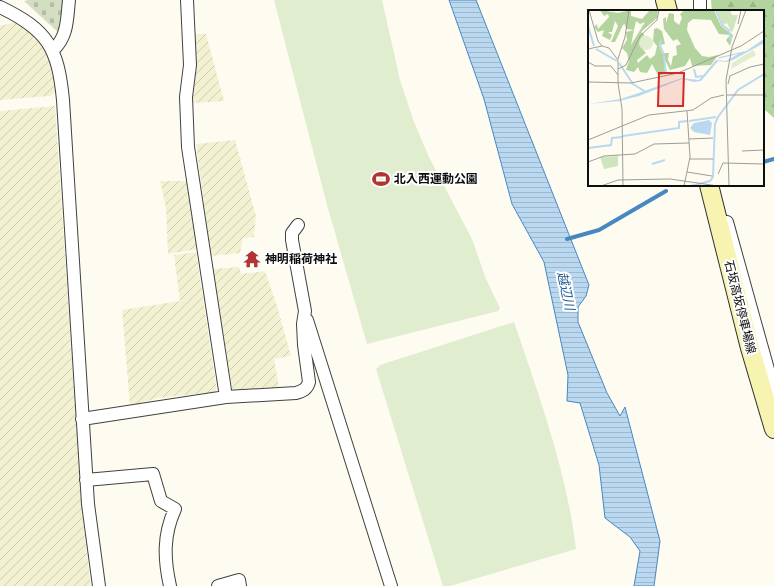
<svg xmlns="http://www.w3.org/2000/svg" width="774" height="586" viewBox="0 0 774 586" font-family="'Times New Roman','Noto Sans JP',serif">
<defs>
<pattern id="farmland-furrows" width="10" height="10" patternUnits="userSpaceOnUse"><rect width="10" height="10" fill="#f2f1d2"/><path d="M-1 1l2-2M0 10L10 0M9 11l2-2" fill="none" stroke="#cecdb3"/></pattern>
<pattern id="forest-firs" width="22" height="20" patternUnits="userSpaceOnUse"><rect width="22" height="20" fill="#b3d49e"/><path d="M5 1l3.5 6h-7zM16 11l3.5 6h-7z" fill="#99b587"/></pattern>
<pattern id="cemetery-stones" width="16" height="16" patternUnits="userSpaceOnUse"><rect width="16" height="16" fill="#d3dec3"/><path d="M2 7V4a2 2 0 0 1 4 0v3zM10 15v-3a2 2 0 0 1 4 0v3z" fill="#b4bda6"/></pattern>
<pattern id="water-rules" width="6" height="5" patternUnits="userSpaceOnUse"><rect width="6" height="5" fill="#bad8f0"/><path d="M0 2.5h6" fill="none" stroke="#9fb8cd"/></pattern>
</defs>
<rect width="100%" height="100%" fill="#fefcf0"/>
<path fill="url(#farmland-furrows)" d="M16 22 29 30 43 45 52 64 56 91 50 96 0 100V26Z
M195 34H206L224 101 193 103Z
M55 106 82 513 91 586H0V111Z
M235 140 256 216 254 237 243 238 240 253 211 256 196 144Z
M160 181H188L198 249 168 254 166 208Z
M196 252 216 384V392L158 398 130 406 122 310 180 301 174 255Z
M239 267 241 274 265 271 277 306 291 356 274 359 279 388 234 390 232 388 213 269Z"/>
<path fill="url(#forest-firs)" d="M711 0H774V118L763 108V11H712Z"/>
<path fill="url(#cemetery-stones)" d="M28 0H63L60 34 24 1Z"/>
<path fill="#e0edce" d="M274 0H382L400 80 414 122 429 157 472 239 486 279 500 308 498 311 367 344 327 205Z
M514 322C539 396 567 472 576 549L450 586H443L376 369 380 365Z"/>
<path fill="url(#water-rules)" stroke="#4788c1" d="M449 0H476L589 285 586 296 578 307V322L607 393 620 416 625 407 660 541 654 586H634L640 551 630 537 605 518 599 465 580 403 567 401 568 375 544 262 512 204 484 99Z"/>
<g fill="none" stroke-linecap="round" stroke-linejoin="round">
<path stroke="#4788c1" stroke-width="4" d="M763 162 774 159
M567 239 599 230 666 191"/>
<g stroke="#414141" stroke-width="14">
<path id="street" d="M187 0 190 65 186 97 188 147 226 397
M700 0V11
M0 7C48 30 58 48 63 100L88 504 99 586
M53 50C68 37 67 18 69 0
M727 222 774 391
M307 320 391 586
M82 419 226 397 296 393C303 391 307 389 309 382L304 345 303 324 305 311 292 240V233L298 225
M86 480 153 474 161 501 175 509C163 535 164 559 170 586
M218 586 239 580 240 586"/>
</g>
<g stroke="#303030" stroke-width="20">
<path id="secondary" d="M665 0 668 11
M709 185 750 348 774 429"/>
</g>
<use href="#street" stroke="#fff" stroke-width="12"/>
<use href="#secondary" stroke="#f7f4b2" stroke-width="18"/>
</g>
<defs>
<g id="stadium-bare" transform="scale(1.38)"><path d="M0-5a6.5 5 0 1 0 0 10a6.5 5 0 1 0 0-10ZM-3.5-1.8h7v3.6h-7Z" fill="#b13533" stroke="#fff" stroke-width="2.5" paint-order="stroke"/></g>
<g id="temple-bare" transform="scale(1.38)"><path d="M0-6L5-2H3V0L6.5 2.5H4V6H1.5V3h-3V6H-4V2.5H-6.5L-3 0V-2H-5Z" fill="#b13533" stroke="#fff" stroke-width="2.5" paint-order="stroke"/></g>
</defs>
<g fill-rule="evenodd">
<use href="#stadium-bare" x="381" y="179"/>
<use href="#temple-bare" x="252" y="259"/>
</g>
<g text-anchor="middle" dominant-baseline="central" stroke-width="4" stroke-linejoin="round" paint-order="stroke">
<g font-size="12" font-weight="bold" fill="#0e0e0e" stroke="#fff" text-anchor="start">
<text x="394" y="179">北入西運動公園</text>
<text x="265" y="259">神明稲荷神社</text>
</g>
<g font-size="12" fill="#0e0e0e" stroke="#fff">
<text transform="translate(740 307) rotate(76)">石坂高坂停車場線</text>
</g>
<g font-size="13" font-style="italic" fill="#235b94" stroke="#fff">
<text transform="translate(566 291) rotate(78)">越辺川</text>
</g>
</g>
<g transform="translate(588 10)">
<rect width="176" height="176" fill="#fefcf0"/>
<path d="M12 0 30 3 43 0V6L54 9 62 0H70L69 8 53 22 57 25 54 27 53 37 58 43 49 50 50 53 59 45 62 49 67 45 69 36 65 31 66 19 69 18 74 21 77 34 71 35 74 43H81L80 50 83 56 85 46 89 45 88 36 93 34 89 29 85 31 76 19 75 9 78 7V13L81 3 86 4V11L91 15 94 8 92 4 97 0H126L133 16 145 25 142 36 138 30 142 25 131 24 123 10 105 9 100 13 99 20 107 38 114 46 121 47 130 45 123 55 104 56 102 48 97 56 82 60 76 48 77 62 74 65H70L64 54 59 63 52 62 50 57 46 62 38 60 41 51 39 43 34 38 39 30 38 22 46 20 43 35 57 12 52 14 48 11 46 20 38 19 37 14 35 15 27 32H23L30 16 27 11 24 22H20L24 25 22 30 14 26 16 20 10 22 6 17 9 14 10 19 21 7 20 4 16 6Z" fill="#b3d49e"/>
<path d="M129 0H142L144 5H150L144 23 139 13 135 15ZM30 146V156L16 159 12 147Z" fill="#cfe5bd"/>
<path d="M51 33a7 7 0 1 1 14 0a7 7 0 1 1-14 0ZM165 40 168 45 143 59 144 53Z" fill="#e0edce"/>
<path d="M176 29V33L145 50 138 52 130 51 113 71 106 72 94 69 51 86 31 91 0 94 33 89 94 68 111 70 128 50 138 51 150 44 129 49 132 47 158 41ZM121 110 124 113 122 125 106 122 102 118 106 113Z" fill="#bad8f0"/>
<path fill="none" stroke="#bad8f0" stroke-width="2" d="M128 0 134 15 141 20 143 31M0 16 6 36M73 30 72 35 76 45M8 39 29 51M76 46 78 64M31 53 45 74 58 82M106 59 108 67 116 66M101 111 128 107M35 126 91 118V112L99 111M0 138 23 135 24 128 34 127M64 154 77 150M103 176 122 171 125 167 127 114 130 107 150 80 176 64"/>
<path fill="none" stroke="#9e9d96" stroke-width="1" d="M1 0 10 31 14 36 21 38 30 50V73M150 14 153 0M0 39 14 36M30 49 37 27 41 0M0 52 7 56H23L30 65M30 59 38 55 52 26 69 10 71 0M0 72 43 73 90 63 153 36 176 21M30 73 34 99 35 176M140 74 142 66 162 57 176 54M139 85H176M101 129 125 128M0 130 61 105 105 100 123 88 136 85M154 141 176 140M102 149H125M0 152 16 146 47 144 66 134 101 133M99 162 124 166M130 164 135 153 176 154M13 176 30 170 82 169 130 176M96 176 102 147 99 101M141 176 138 70 144 37 158 0"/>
<path fill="#d62828" fill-opacity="0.15" stroke="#d62828" stroke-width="2" d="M71 63H96L95 96H70Z"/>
<rect width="176" height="176" fill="none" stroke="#0e0e0e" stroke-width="2"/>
</g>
</svg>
